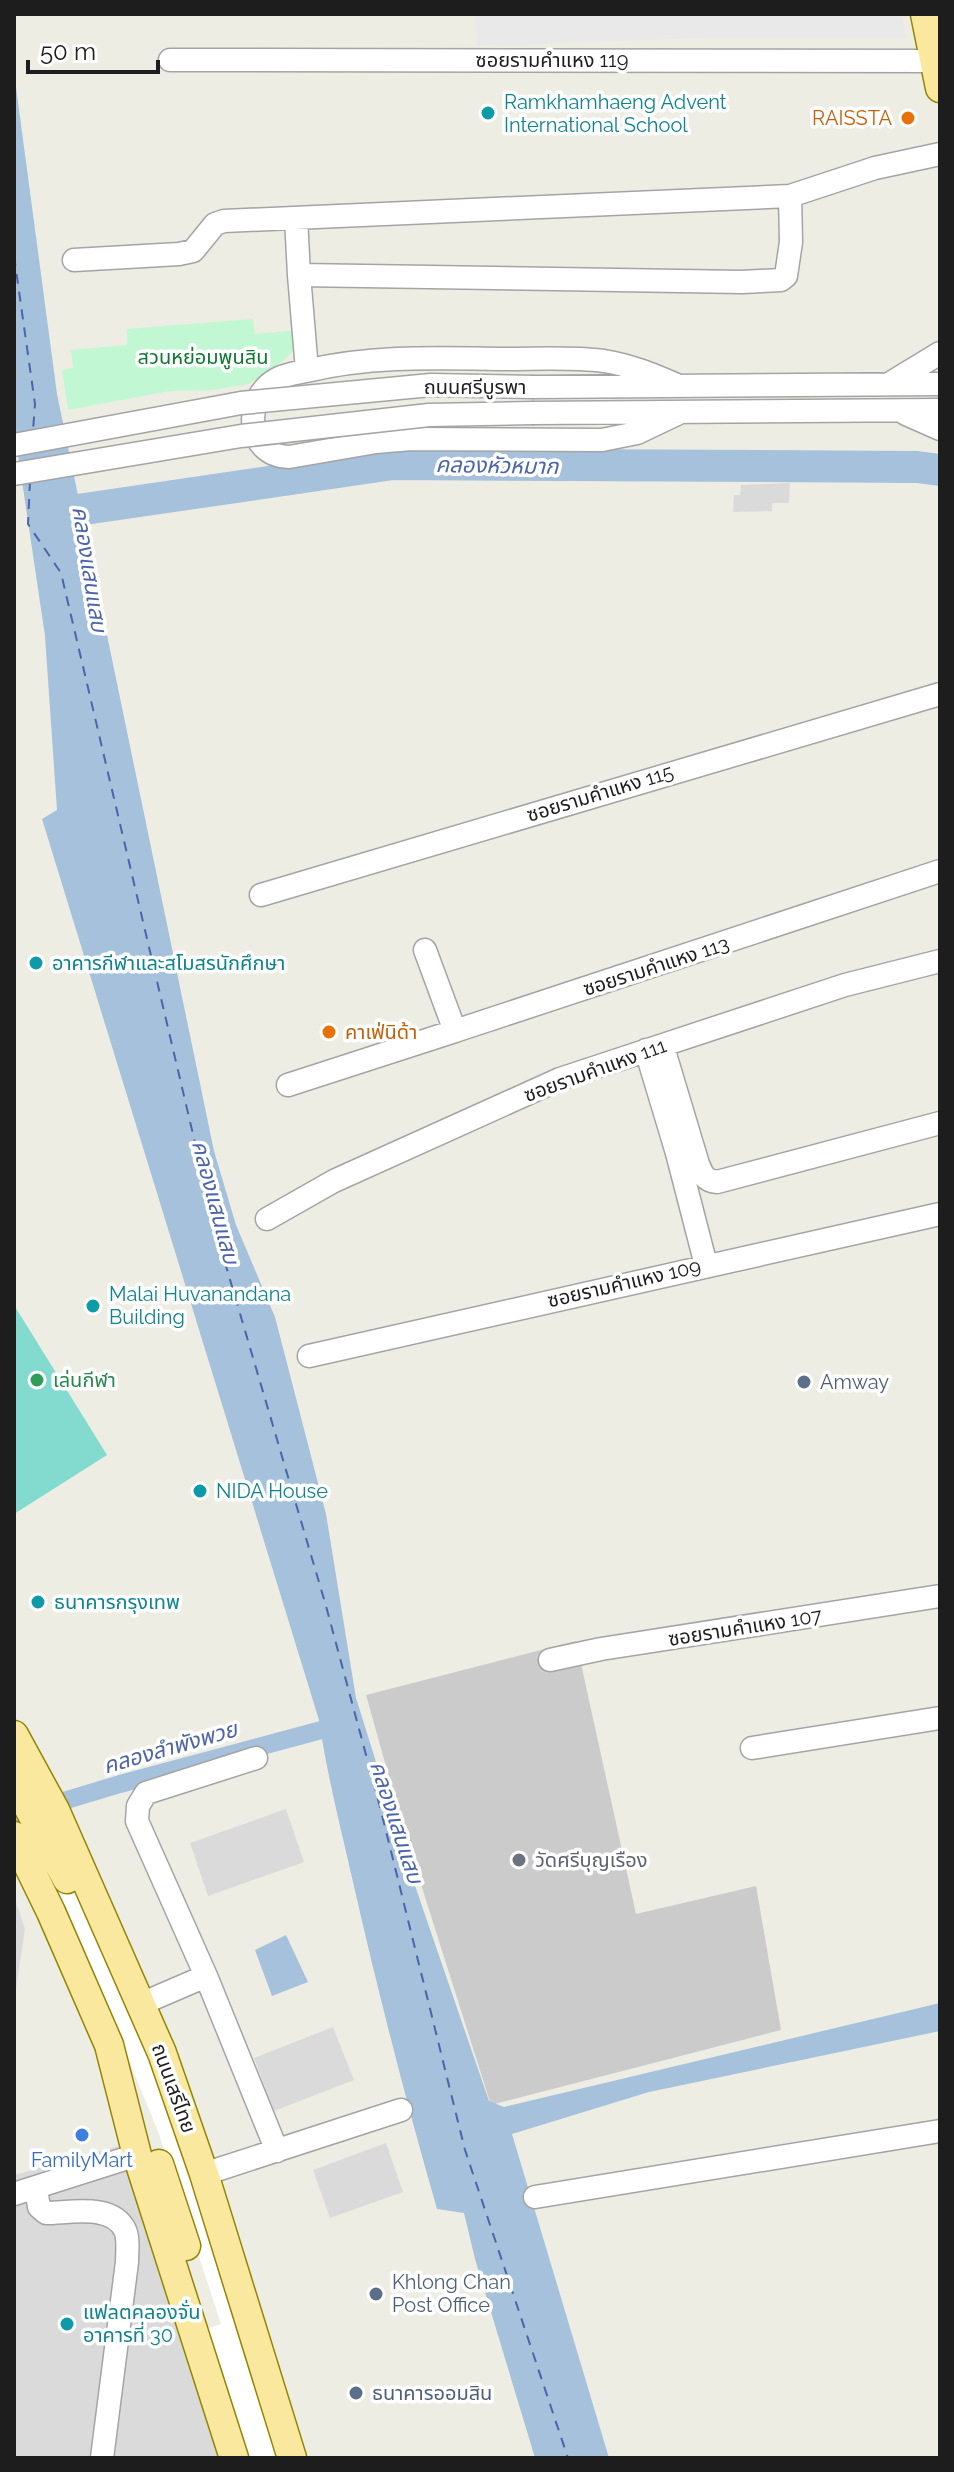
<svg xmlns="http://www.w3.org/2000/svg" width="954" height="2472" viewBox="0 0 954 2472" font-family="Raleway,'Noto Sans Thai',sans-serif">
<rect width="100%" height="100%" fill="#eeede3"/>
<path fill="#dbdada" d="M790 483 789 503H772V511L733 512 734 495H740L741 485Z
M286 1809 304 1862 208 1896 190 1843Z
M14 1896 25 1929 14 2002Z
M333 2027 354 2080 274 2111 254 2058Z
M386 2143 403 2192 330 2218 313 2170Z
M119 2146 219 2458H14V2175Z"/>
<path fill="#cbcbcb" d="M576 1641 636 1914 756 1886 781 2030 491 2105 405 1834 366 1695Z"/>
<path fill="#c1f8d3" d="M253 319 255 334 298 330 299 345 283 361 249 384 212 390 170 391 68 410 62 370 73 368 71 350 127 345V329Z"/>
<path fill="#83dbcf" d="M14 1305 107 1455 14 1514Z"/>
<path fill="#e9e9e9" d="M475 14H902L907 38H705L477 46Z"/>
<path fill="#a5c1db" d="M14 72 57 394 214 1151 236 1225 275 1317 326 1514 356 1698 412 1877 489 2101 504 2107 940 2003V2031L649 2092 512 2134 609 2458H535L475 2259 464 2213 437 2209C406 2101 378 1992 353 1882 341 1829 327 1775 319 1720L42 819 57 810 45 636 14 427Z
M286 1935 308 1982 272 1996 255 1950Z"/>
<path fill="#fff" d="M14 1770 146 2032 284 2458H241L200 2331 221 2324 159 2134 82 1945 29 1834Z"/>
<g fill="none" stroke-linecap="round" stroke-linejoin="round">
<path stroke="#a5c1db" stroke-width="18" d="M14 1816 120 1784 340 1725"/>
<path stroke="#a5c1db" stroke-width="32" d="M57 513 393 464 917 467 940 470"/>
<path stroke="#4c64aa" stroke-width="2" stroke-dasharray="10 8" stroke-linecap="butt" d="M14 256 35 404 33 431
M30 481 28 524 61 573 216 1232 326 1606 380 1807 465 2150 568 2458"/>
<g stroke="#a4a4a4" stroke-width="25">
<path id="minor" d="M170 60 934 61
M296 218 299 275 742 282 781 280 786 276 791 242 790 196
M74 260 179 254 193 251 215 224 224 221 790 196 875 168 940 154
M299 275 307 370
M889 384 940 353
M679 386C654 375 630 365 604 361 572 357 538 359 506 359 439 358 372 355 306 371 296 373 286 374 277 379 242 398 245 456 289 457L376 442 411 439 602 440 637 433 679 413
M534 387 940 384
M534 413 940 410
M906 414 940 429
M261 895 940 694
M425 950 455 1031 940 871
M646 1050 677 1153 706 1265
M665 1054 698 1164C702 1174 705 1181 717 1182L940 1123
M288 1085 455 1031
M267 1219 334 1181 560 1079 845 985 940 961
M309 1356 940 1214
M550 1660 601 1649 940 1596
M752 1748 940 1718
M256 1758 146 1793 138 1806 137 1821 206 1976 277 2151
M141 2004 206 1976
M204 2174 401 2110
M36 2189 39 2207 46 2213C70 2213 112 2203 125 2230 129 2239 127 2252 127 2262L102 2458
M14 2194 137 2155
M535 2197 940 2131"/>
</g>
<g stroke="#928604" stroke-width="31">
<path id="major" d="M925 14 940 88
M14 1735 55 1810 162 2053 204 2174 292 2458
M14 1781 67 1879
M14 1836 51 1912 109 2045 137 2155 234 2458
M159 2164 186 2246"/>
</g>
<use href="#minor" stroke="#fff" stroke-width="22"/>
<use href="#major" stroke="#f9e89d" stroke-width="28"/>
<g stroke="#a4a4a4" stroke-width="25" stroke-linecap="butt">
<path id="minor-bridge" d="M14 445 241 403 431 385 534 387
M14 474 241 436 429 415 534 413"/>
</g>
<use href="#minor-bridge" stroke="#fff" stroke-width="22"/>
</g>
<g fill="#0f9aa8" stroke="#fff" stroke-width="3">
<circle cx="488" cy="113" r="8"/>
<circle cx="36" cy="963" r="8"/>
<circle cx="93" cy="1306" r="8"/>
<circle cx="200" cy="1491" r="8"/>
<circle cx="38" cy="1602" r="8"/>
<circle cx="67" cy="2324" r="8"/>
</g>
<g fill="#e8710a" stroke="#fff" stroke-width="3">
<circle cx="908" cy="118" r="8"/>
<circle cx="329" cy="1032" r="8"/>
</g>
<circle fill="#2e9e5b" stroke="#fff" stroke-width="3" cx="37" cy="1380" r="8"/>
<g fill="#5c6f8a" stroke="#fff" stroke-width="3">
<circle cx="804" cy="1382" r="8"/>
<circle cx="376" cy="2294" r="8"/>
<circle cx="356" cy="2393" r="8"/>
</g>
<circle fill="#6b7280" stroke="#fff" stroke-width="3" cx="519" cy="1860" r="8"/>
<circle fill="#3f7fe0" stroke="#fff" stroke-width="3" cx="82" cy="2135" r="8"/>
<g text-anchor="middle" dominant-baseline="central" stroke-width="7" stroke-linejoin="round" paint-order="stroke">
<g font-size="20" fill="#1d1d1d" stroke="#fff">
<text x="552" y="60">ซอยรามคำแหง 119</text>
<text x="475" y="387">ถนนศรีบูรพา</text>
<text transform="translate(600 793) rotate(-17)">ซอยรามคำแหง 115</text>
<text transform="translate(656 966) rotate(-18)">ซอยรามคำแหง 113</text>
<text transform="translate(595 1070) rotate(-20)">ซอยรามคำแหง 111</text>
<text transform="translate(624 1283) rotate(-13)">ซอยรามคำแหง 109</text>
<text transform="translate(745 1627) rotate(-9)">ซอยรามคำแหง 107</text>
<text transform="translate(174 2088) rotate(70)">ถนนเสรีไทย</text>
</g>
<g font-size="20" fill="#0d838f" stroke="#fff" text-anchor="start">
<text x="504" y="102">Ramkhamhaeng Advent<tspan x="504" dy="23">International School</tspan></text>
<text x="52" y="963">อาคารกีฬาและสโมสรนักศึกษา</text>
<text x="109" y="1294">Malai Huvanandana<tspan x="109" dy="23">Building</tspan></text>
<text x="216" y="1491">NIDA House</text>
<text x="54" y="1602">ธนาคารกรุงเทพ</text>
<text x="83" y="2312">แฟลตคลองจั่น<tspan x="83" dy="23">อาคารที่ 30</tspan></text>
</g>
<g font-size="20" fill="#c56008" stroke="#fff" text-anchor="end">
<text x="892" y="118">RAISSTA</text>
<text x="345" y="1032" text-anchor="start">คาเฟ่นิด้า</text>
</g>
<g font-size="20" fill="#0e7831" stroke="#fff">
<text x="203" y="357">สวนหย่อมพูนสิน</text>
</g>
<g font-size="20" fill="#27864d" stroke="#fff" text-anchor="start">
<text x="53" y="1380">เล่นกีฬา</text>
</g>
<g font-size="20" fill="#4e5e75" stroke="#fff" text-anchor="start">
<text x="820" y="1382">Amway</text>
<text x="392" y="2282">Khlong Chan<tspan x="392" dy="23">Post Office</tspan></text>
<text x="372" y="2393">ธนาคารออมสิน</text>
</g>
<g font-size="20" fill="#5b616d" stroke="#fff" text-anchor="start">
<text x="535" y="1860">วัดศรีบุญเรือง</text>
</g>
<g font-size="20" fill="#366cbe" stroke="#fff">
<text x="82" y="2160">FamilyMart</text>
</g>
<g font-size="22" font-style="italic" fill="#4c64aa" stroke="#fff">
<text transform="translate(497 465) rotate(1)">คลองหัวหมาก</text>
<text transform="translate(90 569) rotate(81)">คลองแสนแสบ</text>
<text transform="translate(216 1202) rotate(75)">คลองแสนแสบ</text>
<text transform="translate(170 1747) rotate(-16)">คลองลำพังพวย</text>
<text transform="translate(397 1822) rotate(72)">คลองแสนแสบ</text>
</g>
</g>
<rect width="954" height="2472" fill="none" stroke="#1d1d1d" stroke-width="32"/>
<path d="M28 60v12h130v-12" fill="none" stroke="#1d1d1d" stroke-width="4"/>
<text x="40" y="60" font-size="24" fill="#1d1d1d" stroke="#ffffff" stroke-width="6" paint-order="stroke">50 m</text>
</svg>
